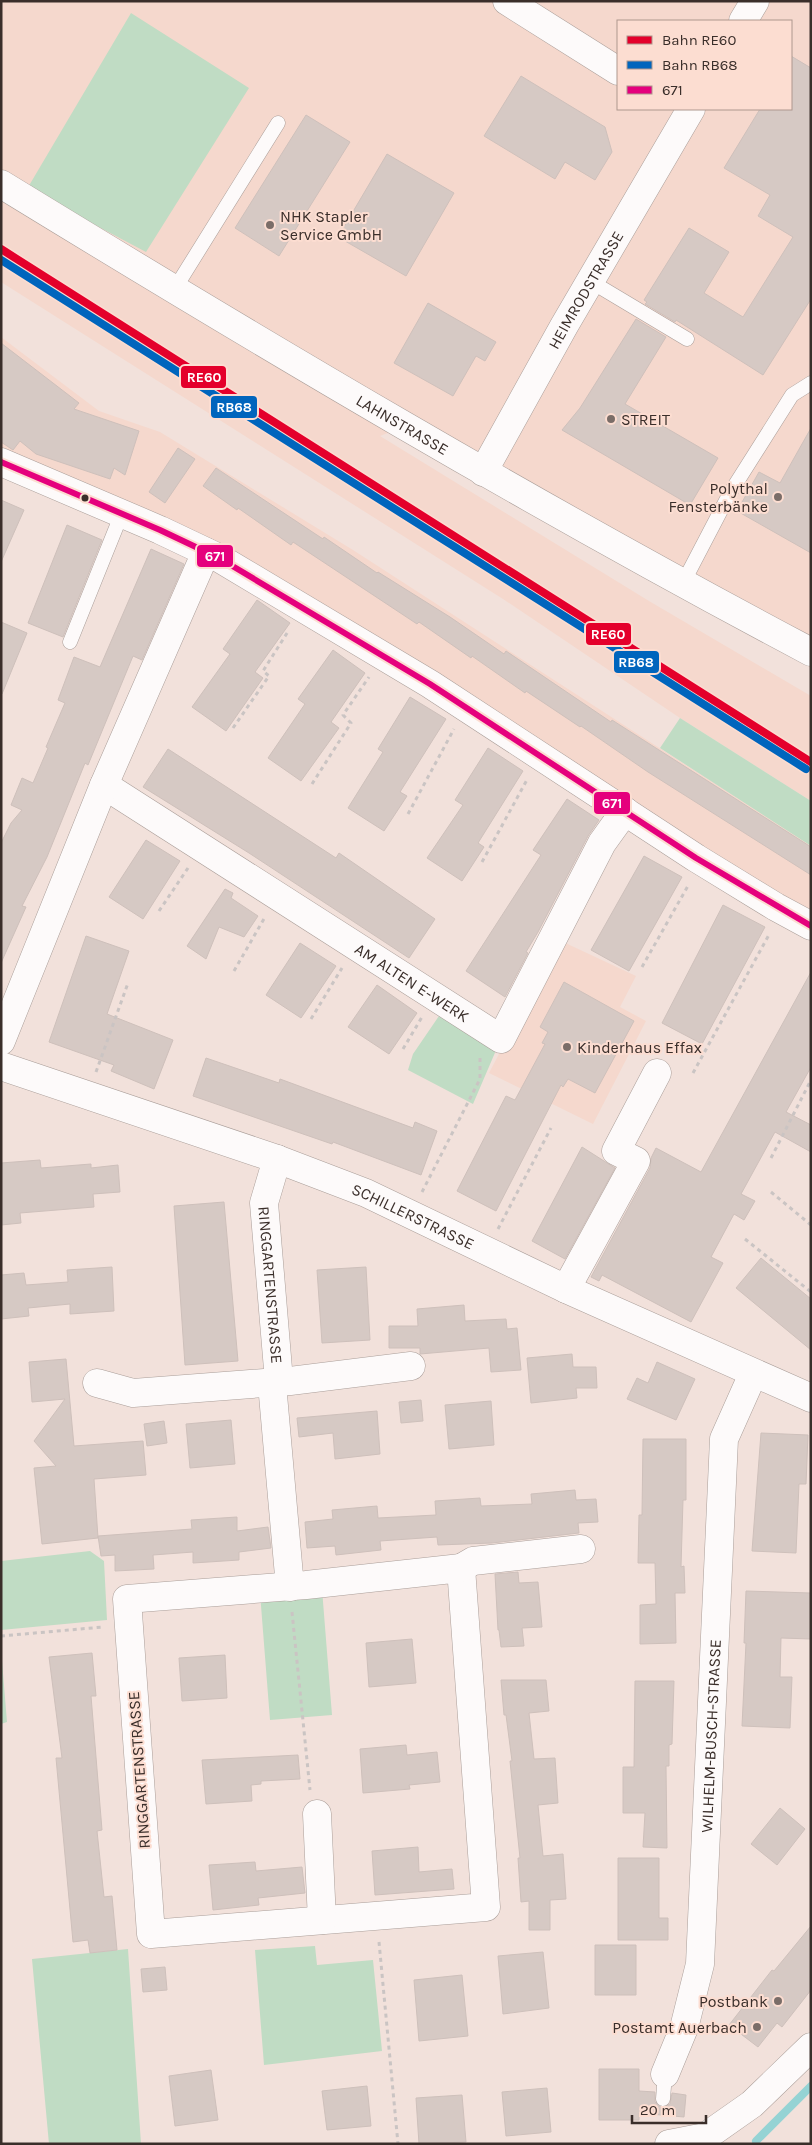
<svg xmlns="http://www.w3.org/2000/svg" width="812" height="2145" viewBox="0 0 812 2145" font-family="Karla,sans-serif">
<rect width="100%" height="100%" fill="#f2e1db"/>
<path fill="#f5d8cd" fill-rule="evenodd" d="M1 1H811V661L393 431 380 436 649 601 811 696V801L680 718 503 599 1 282ZM618 21H791V109H618Z
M1 337 99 411 160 432 353 550 811 846V918L551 753 1 452Z
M559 940 636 976 620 1007 646 1021 593 1124 489 1073Z"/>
<path fill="#c0dcc4" d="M131 13 249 88 146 252 27 189Z
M680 718 811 801V846L660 748Z
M441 1013 497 1048 473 1104 408 1070 413 1054Z
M90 1551 104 1561 107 1620 1 1630V1561Z
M322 1589 332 1715 270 1720 260 1593Z
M1 1649 7 1722 1 1724Z
M315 1946 317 1965 373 1960 382 2051 264 2065 255 1950Z
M128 1949 141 2144H49L32 1959Z"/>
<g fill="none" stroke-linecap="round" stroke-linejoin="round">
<path stroke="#95d3d4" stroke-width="8" d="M756 2141 811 2086"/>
</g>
<path fill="#d6c9c4" stroke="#cec0bb" d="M791 56 811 68V299L763 375 676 320 675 322 645 304 647 302 644 300 689 228 729 252 704 293 743 317 793 237 758 216 770 195 724 168 760 109H791Z
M521 76 605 127 612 152 595 180 565 162 555 179 484 136Z
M306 115 350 142 279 256 235 228Z
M387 154 454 193 406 276 338 237Z
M428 303 496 342 485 361 476 356 453 396 394 363Z
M636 319 666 337 625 404 718 458 690 505 562 430 580 408Z
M1 343 79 403 74 409 139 431 125 475 114 468 110 479 36 454 20 441 13 450 1 442Z
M811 428V553L737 511 759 472 780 483Z
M178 448 195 459 165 503 149 492Z
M216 468 323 539 324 537 377 573 378 572 450 617 504 654 506 651 611 722 612 720 811 847V875L648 772 581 726 580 727 526 691 525 693 472 656 471 658 419 622 417 624 293 542 291 545 238 508 237 510 203 486Z
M1 500 24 510 1 562Z
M67 525 102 540 63 637 28 623Z
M151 549 184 564 142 660 133 656 88 765 85 763 47 857 22 906 26 907 1 963V843L11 823 22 810 11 805 22 778 33 783 48 748 46 747 65 703 58 700 74 657 100 667Z
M257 600 290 623 255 672 263 678 226 731 192 707 230 654 223 649Z
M1 622 27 633 2 694 1 693Z
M333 650 365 673 331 722 339 728 301 781 268 758 305 704 298 699Z
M410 697 446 719 400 792 407 796 384 831 348 808 383 752 378 749Z
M488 748 523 771 478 843 484 847 462 881 427 858 463 805 455 800Z
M168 749 336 858 339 853 435 919 409 958 249 853 143 787Z
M567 799 599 820 588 836 538 932 526 952 528 953 505 997 466 971 541 855 533 850Z
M146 840 180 861 143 919 109 897Z
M644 856 682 877 629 971 591 950Z
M225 889 233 893 231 898 258 916 244 937 219 927 206 959 187 946Z
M723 905 765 927 702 1044 662 1023Z
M86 936 129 951 107 1014 173 1040 154 1089 111 1071 114 1065 49 1042Z
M300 943 336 966 301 1018 266 995Z
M811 972V1067L786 1112 811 1125V1152L775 1132 741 1194 755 1201 744 1220 734 1214 711 1257 723 1263 691 1322 602 1275 599 1281 591 1277 650 1168 651 1158 656 1148 701 1172Z
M564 982 634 1021 595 1093 568 1079 563 1087 561 1085 496 1211 457 1191 506 1096 515 1100 545 1044 542 1043 548 1032 540 1027Z
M377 985 417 1013 389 1054 348 1027Z
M206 1058 279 1083 280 1079 413 1128 415 1122 437 1131 421 1175 333 1142 332 1144 193 1096Z
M582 1147 615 1168 565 1259 532 1241Z
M40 1160 41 1168 91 1164V1168L118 1165 120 1192 93 1194 94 1207 20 1213 21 1223 1 1225V1163Z
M224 1202 238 1361 185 1365 174 1206Z
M761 1258 811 1299V1350L736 1288Z
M112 1267 114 1311 70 1314V1304L28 1308 29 1316 1 1319V1275L24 1273 26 1285 68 1282 67 1270Z
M366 1267 370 1340 322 1343 317 1270Z
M464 1305 465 1321 506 1319 507 1329 517 1328 521 1370 491 1372 489 1348 420 1354V1348H389V1326H418L417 1309Z
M572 1354 573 1367H596L597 1388H576L577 1398 531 1403 527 1358Z
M66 1359 74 1446 143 1441 146 1475 94 1479 98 1538 42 1544 34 1468 56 1466 34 1441 65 1399 32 1402 29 1362Z
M657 1362 695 1379 676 1420 627 1399 637 1378 648 1383Z
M421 1400 423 1421 401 1423 399 1402Z
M491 1401 494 1445 449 1449 445 1405Z
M377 1411 380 1454 335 1459 333 1433 299 1437 297 1418Z
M231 1420 235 1464 190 1468 186 1424Z
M164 1421 167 1443 147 1446 144 1424Z
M761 1433 808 1435 806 1484H799L796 1553 752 1551Z
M643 1439H686V1500H683L681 1567 684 1566 685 1593H675L676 1643 640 1644V1605L656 1604 655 1563H638L639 1515H642Z
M575 1490 576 1500 596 1499 598 1522 578 1523 579 1533 492 1543 438 1545 437 1537 380 1541 381 1550 336 1555 335 1546 307 1548 305 1522 333 1519 332 1510 377 1506 378 1518 436 1515 435 1501 480 1498 481 1506 532 1504 531 1494Z
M237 1517V1531L268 1527 271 1548 239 1552V1560L193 1563V1552L153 1555 154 1569 115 1571V1555L101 1556 98 1536 192 1529 191 1520Z
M518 1572 519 1583 538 1582 542 1627 522 1628 524 1646 501 1647 499 1630H498L495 1574Z
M746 1591 811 1593V1639L781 1638 780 1677H792L790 1728 742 1726 746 1643H744Z
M412 1639 416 1683 369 1687 366 1643Z
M92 1653 96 1696H91L102 1830 97 1831 104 1897 112 1896 117 1950 90 1953 88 1940 73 1942 56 1758H62L49 1657Z
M225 1655 227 1698 182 1701 179 1658Z
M501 1680H546L549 1711 529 1713 534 1759 555 1758 558 1803 538 1805 543 1856 563 1854 566 1899 550 1900V1930H529V1901L521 1902 518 1858H520L510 1761H512L506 1715H504Z
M635 1681H674L672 1744 669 1745V1766H666L667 1848 643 1847 645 1813H623V1767H634Z
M406 1745 407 1755 437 1752 440 1782 409 1785 410 1789 363 1793 360 1749Z
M298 1755 300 1779 261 1781V1784L251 1785 252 1801 206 1804 202 1760Z
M780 1808 805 1829 777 1865 751 1844Z
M418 1847 419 1872 452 1869 454 1889 375 1895 372 1851Z
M618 1858H659V1918H668V1940H618Z
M255 1862 256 1871 302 1867 305 1893 258 1898 259 1905 213 1910 209 1865Z
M811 1926V1990L782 2027 777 2023 758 2047 729 2025 772 1970 774 1971Z
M595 1945H636V1995H595Z
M543 1952 549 2008 503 2014 498 1956Z
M165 1967 167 1990 143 1992 141 1969Z
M462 1975 468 2036 419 2041 414 1980Z
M599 2069H639V2091L655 2092V2102L662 2108 670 2104 672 2093 686 2095 684 2117 639 2113V2120H599Z
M211 2070 218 2120 175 2126 169 2076Z
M367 2086 371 2126 327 2130 322 2091Z
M547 2088 551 2132 506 2136 502 2092Z
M462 2095 466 2142 419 2144 416 2098Z"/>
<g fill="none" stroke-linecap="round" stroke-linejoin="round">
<g stroke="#aa9e99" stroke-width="15">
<path id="lane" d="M590 281 687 339
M174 290 278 123
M683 583 730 493 792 395 811 383
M70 642 122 513
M663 2099 665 2074"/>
</g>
<g stroke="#aa9e99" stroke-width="29">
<g id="street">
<path d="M507 1 618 71"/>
<path d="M743 21 755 1"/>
<path id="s1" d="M1 184C267 347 535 506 811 652"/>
<path d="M1 462 160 530 219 558 430 684 696 858 776 907 811 926"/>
<path id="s2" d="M483 472 564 326 691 109"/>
<path id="s3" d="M104 785 501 1039 602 843 625 811"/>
<path d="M1 1041 104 785 206 552"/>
<path id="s4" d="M1 1066 277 1159 366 1193 566 1289 811 1398"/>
<path id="s5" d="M277 1159 264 1203 278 1369 273 1395 290 1587"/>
<path d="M566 1289 636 1161 616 1151 657 1073"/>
<path d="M97 1383 133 1393 290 1381 411 1366"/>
<path d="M461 1568 486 1907 151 1934 127 1599 306 1585Z"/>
<path d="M461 1568 473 1561 581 1549"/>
<path d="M317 1814 322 1920"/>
<path id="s6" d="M665 2074 684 2028 700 1964 724 1439 753 1374"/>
<path d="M669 2144 705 2137"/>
<path d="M703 2144 705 2137 752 2104 811 2047"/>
</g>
</g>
<path stroke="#cac4c3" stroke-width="3" stroke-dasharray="4 4" stroke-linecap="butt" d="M233 728 269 676 263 671 289 630
M312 784 351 723 343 715 369 677
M408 814 454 729
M482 862 528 778
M159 911 188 868
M642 967 689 884
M234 971 265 917
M311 1019 342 968
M403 1049 422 1017
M96 1072 128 983
M693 1073 770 933
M771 1158 811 1080
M422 1192 480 1079V1057
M771 1192 811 1225
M498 1229 551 1128
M745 1239 811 1292
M292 1612 310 1790
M1 1636 103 1627
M379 1942 398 2144"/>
<use href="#lane" stroke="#fdfafa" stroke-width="14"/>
<use href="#street" stroke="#fdfafa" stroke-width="28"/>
<g stroke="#fcddd1" stroke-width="10">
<path id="bus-1" d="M1 462 160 530 219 558 430 684 696 858 811 926"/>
</g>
<use href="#bus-1" stroke="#e5007d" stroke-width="6"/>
<g stroke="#fcddd1" stroke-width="11">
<path id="rail-1" d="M1 249 811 762"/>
</g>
<g stroke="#fcddd1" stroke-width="11">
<path id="rail-2" d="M1 260 806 769"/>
</g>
<use href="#rail-1" stroke="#e4002b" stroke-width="8"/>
<use href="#rail-2" stroke="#0065bd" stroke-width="8"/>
</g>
<g fill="#7a6d68" stroke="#fcddd1" stroke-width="2">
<circle cx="270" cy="225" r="5"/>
<circle cx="611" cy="419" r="5"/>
<circle cx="778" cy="497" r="5"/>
<circle cx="567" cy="1047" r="5"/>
<circle cx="778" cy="2001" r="5"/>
<circle cx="757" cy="2027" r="5"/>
</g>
<circle fill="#3a2e2a" stroke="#fcddd1" stroke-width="2" cx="85" cy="498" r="4.5"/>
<g text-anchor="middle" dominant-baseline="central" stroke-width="4" stroke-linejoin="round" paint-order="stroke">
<g font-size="16" fill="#3a2e2a" stroke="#fcddd1" text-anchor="start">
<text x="280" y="216">NHK Stapler<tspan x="280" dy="18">Service GmbH</tspan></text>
<text x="621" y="419">STREIT</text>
<text x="768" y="488" text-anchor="end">Polythal<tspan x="768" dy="18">Fensterbänke</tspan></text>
<text x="577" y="1047">Kinderhaus Effax</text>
<text x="768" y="2001" text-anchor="end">Postbank</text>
<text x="747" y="2027" text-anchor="end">Postamt Auerbach</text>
</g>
<g font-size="16" fill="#3a2e2a" stroke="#fcddd1">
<text stroke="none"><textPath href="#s2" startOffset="209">HEIMRODSTRASSE</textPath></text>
<text stroke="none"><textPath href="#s1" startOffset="468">LAHNSTRASSE</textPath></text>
<text stroke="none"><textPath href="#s3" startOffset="366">AM ALTEN E-WERK</textPath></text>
<text stroke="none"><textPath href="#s4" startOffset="439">SCHILLERSTRASSE</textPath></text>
<text stroke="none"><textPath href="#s5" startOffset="128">RINGGARTENSTRASSE</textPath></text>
<text stroke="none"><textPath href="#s6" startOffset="344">WILHELM-BUSCH-STRASSE</textPath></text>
<text transform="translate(139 1770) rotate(-94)">RINGGARTENSTRASSE</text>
</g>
</g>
<g stroke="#fcddd1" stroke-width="2">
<rect x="180" y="365" width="47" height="24" rx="5" fill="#e4002b"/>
<rect x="210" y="395" width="48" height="24" rx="5" fill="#0065bd"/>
<rect x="196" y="544" width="38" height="24" rx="5" fill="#e5007d"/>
<rect x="585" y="622" width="47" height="24" rx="5" fill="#e4002b"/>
<rect x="613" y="650" width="47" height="24" rx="5" fill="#0065bd"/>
<rect x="593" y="791" width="38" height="24" rx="5" fill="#e5007d"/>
</g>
<g font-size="14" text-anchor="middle" font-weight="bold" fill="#fff">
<text x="204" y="382">RE60</text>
<text x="234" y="412">RB68</text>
<text x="215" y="561">671</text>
<text x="608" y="639">RE60</text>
<text x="636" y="667">RB68</text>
<text x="612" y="808">671</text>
</g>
<rect width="812" height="2145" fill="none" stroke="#3a2e2a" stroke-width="5"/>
<rect x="617" y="20" width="175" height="90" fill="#fcddd1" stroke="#ae978e"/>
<rect x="627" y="36" width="25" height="8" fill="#e4002b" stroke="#ae978e"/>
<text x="662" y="45" font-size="15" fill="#3a2e2a">Bahn RE60</text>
<rect x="627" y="61" width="25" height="8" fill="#0065bd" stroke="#ae978e"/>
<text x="662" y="70" font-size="15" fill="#3a2e2a">Bahn RB68</text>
<rect x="627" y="86" width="25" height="8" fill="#e5007d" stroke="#ae978e"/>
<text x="662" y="95" font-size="15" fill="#3a2e2a">671</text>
<path d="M632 2115v8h74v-8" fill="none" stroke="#3a2e2a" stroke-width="2.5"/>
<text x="640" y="2115" font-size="15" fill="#3a2e2a" stroke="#fcddd1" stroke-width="4" paint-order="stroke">20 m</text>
</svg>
